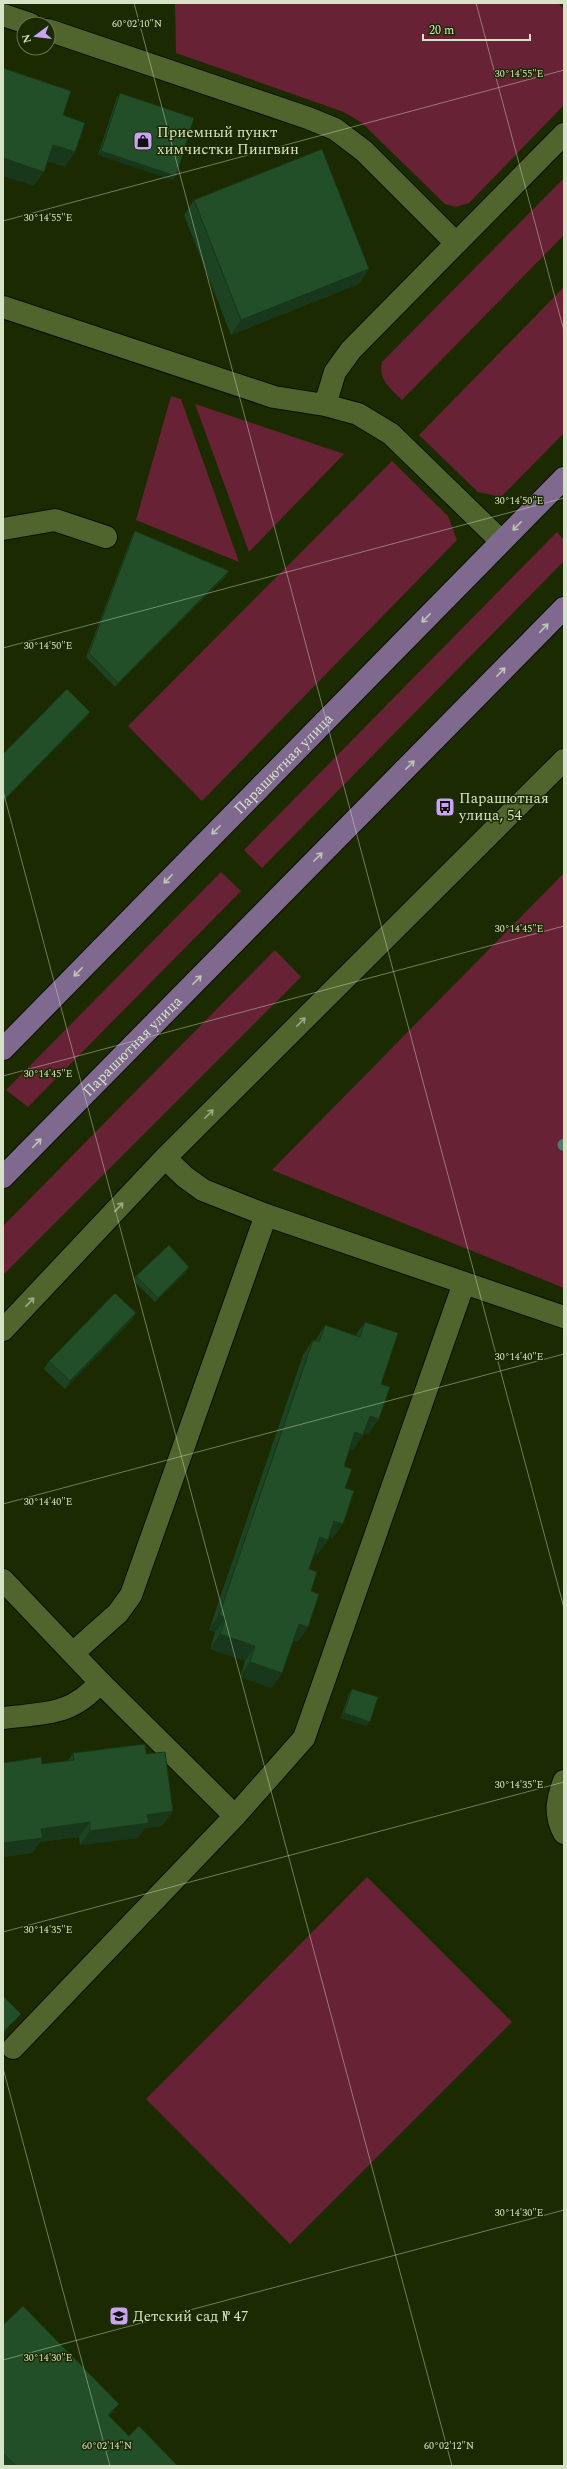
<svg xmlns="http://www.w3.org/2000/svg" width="567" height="2469" viewBox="0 0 567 2469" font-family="Spectral,serif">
<rect width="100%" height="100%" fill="#1c2a00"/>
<path fill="#672236" d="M175 3H558L564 9V105L469 203 456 207 445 204 362 123 344 112 176 53Z
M564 178V235L402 400C390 388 378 380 382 362Z
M564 287V433L501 497 478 492 419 435Z
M171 396 181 399 239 562 136 520Z
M195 404 344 454 249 552Z
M392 461 448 516 457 540 202 801 128 726Z
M557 532 564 540V561L262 868 244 850Z
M221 872 241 891 28 1107 6 1090Z
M564 873V1288L272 1170Z
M275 950 301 977 3 1275V1226Z
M367 1877 512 2022 290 2244 146 2099Z"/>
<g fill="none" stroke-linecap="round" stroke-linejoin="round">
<path stroke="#517a6e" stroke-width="11" d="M563 1145 564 1144"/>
<g stroke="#081100" stroke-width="24">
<path id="minor" d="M3 15 30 24
M48 30 308 118 335 129 364 151 456 243
M3 307 274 397 325 405 358 414 391 434 501 541
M325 405 335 372 351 350 564 134
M3 529 55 520 106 537
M165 1158 185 1177 203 1190 266 1215 564 1317
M3 1330 165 1158 564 760
M3 1580 100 1682 235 1816
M73 1653 118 1613 131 1595 266 1215
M3 1718C44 1713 72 1716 100 1682
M564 1781C557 1800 554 1814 564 1833
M13 2048 235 1816 304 1738 464 1283"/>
</g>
<g stroke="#081100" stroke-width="24">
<g id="major">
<path id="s1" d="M3 1049 564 478"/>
<path id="s2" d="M3 1177 564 608"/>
</g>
</g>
<use href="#minor" stroke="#50642d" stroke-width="22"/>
<use href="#major" stroke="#7f698f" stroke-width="22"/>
</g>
<path fill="#1d4422" d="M120 93 173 180 98 155 117 97Z
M194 200 359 284 231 335 184 215Z
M135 531 226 576 115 687 86 657 132 536Z
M186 1272 155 1302 133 1280 136 1276Z
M136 1313 131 1321 65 1389 44 1369 49 1361Z
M365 1322 381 1384 379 1419 368 1434 364 1433 363 1435 353 1450 350 1449 344 1466 345 1488 333 1538 329 1537 328 1540 318 1554 314 1553 309 1569 311 1591 298 1642 294 1640 272 1688 240 1677 245 1661 210 1649 215 1632 209 1630 303 1355 313 1340 315 1341 325 1325 355 1336Z
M352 1689 370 1722 367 1726 341 1718 349 1693Z
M73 1753 146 1754 173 1811 162 1826 145 1828 138 1838 80 1845 79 1837 40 1842 32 1853 3 1857V1763L42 1764 68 1761Z
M3 2325 114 2411 109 2416 129 2436 178 2466H3Z"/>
<path fill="#18371b" d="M53 145 75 152 65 167 43 160Z
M101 151 176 176 173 180 98 155Z
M3 158 44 172 34 186 3 176Z
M369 269 359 284 231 335 241 320Z
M229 571 226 576 115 687 118 683Z
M90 712 87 717 3 802V801Z
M189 1267 186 1272 155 1302 158 1298Z
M136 1313 131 1321 65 1389 70 1381Z
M370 1416 379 1419 368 1434 360 1431Z
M355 1432 363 1435 353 1450 345 1447Z
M334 1521 343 1524 333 1538 324 1535Z
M320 1537 328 1540 318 1554 309 1552Z
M219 1615 226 1618 215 1632 209 1630Z
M299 1624 308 1627 298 1642 289 1639Z
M220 1634 255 1646 245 1661 210 1649Z
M250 1662 282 1673 272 1688 240 1677Z
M344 1713 370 1722 367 1726 341 1718Z
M173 1811 162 1826 145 1828 138 1838 80 1845 90 1831 147 1815Z
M90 1822 79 1837 40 1842 32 1853 3 1857V1843L41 1829Z
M21 2014 18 2018 3 2033V2032Z
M119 2404 114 2411 102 2423 108 2415Z"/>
<path fill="#224f27" stroke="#18371b" d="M3 68 71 91 63 115 85 123 75 152 53 145 44 172 3 158Z
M120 93 194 118 176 176 101 151Z
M322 149 369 269 241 320 194 200Z
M135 531 229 571 118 683 89 653Z
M67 689 90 712 3 801V754Z
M169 1245 189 1267 158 1298 136 1276Z
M115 1293 136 1313 70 1381 49 1361Z
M365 1322 398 1333 381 1384 390 1387 379 1419 370 1416 363 1435 355 1432 344 1466 352 1469 345 1488 354 1491 343 1524 334 1521 328 1540 320 1537 309 1569 317 1572 311 1591 319 1594 308 1627 299 1624 282 1673 250 1662 255 1646 220 1634 226 1618 219 1615 313 1340 319 1342 325 1325 360 1337Z
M352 1689 378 1697 370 1722 344 1713Z
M145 1744 146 1754 165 1752 173 1811 147 1815 149 1823 90 1831V1822L41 1829 43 1838 3 1843V1763L41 1757 42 1764 74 1760 73 1753Z
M3 1996 21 2014 3 2032Z
M23 2306 119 2404 108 2415 129 2436 139 2426 178 2466H16L3 2453V2325Z"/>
<defs><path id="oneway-shaft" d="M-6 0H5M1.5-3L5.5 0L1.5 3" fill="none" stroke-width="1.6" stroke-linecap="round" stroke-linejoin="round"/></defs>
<g stroke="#c1c4b8">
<use href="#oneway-shaft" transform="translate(517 526) rotate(135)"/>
<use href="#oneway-shaft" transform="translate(426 618) rotate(135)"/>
<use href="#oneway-shaft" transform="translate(544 628) rotate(-46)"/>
<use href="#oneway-shaft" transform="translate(501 672) rotate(-46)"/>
<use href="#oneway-shaft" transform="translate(410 765) rotate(-45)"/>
<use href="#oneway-shaft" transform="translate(216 830) rotate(135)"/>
<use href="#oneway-shaft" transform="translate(318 857) rotate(-45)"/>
<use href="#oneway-shaft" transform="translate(168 879) rotate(134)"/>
<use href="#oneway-shaft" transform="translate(78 972) rotate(134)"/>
<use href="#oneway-shaft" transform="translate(197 980) rotate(-45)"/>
<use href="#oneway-shaft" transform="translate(37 1143) rotate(-46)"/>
</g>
<g stroke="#9aaa81">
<use href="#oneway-shaft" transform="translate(301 1022) rotate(-45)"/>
<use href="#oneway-shaft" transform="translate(209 1114) rotate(-45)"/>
<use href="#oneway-shaft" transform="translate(119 1207) rotate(-47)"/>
<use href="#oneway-shaft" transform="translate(30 1302) rotate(-47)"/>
</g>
<path fill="none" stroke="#d7e3c6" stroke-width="1" stroke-opacity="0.45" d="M134 3 564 1608M476 3 564 331M3 221 564 70M3 648 564 498M3 791 452 2466M3 1076 564 926M3 1504 564 1354M3 1932 564 1782M3 2068 110 2466M3 2360 564 2210"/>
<defs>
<g id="shop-square" transform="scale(1)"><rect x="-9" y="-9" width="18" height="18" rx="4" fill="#c8a5ee" stroke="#1c2a00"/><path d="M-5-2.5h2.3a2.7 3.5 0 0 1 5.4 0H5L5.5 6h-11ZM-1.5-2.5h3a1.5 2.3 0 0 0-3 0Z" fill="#111"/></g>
<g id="bus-square" transform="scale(1)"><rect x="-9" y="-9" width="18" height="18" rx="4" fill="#c8a5ee" stroke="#1c2a00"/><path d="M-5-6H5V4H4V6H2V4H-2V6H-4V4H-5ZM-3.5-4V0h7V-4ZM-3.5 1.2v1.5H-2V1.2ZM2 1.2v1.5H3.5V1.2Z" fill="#111"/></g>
<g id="school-square" transform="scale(1)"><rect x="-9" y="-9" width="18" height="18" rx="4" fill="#c8a5ee" stroke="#1c2a00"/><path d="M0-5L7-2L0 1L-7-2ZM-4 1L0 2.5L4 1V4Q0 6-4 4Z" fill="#111"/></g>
</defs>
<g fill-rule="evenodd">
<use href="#shop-square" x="143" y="141"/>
<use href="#bus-square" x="445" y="807"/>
<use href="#school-square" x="119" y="2316"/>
</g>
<g text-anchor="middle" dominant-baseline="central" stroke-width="3" stroke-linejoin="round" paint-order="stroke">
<g font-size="15" fill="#d7e3c6" stroke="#1c2a00" text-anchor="start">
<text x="157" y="132">Приемный пункт<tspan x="157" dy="17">химчистки Пингвин</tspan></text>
<text x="459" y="798">Парашютная<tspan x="459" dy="17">улица, 54</tspan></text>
<text x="133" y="2316">Детский сад № 47</text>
</g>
<g font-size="15" fill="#d7e3c6" stroke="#1c2a00">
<text stroke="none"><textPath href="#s1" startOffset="400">Парашютная улица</textPath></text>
<text stroke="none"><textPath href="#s2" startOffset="184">Парашютная улица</textPath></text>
</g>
</g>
<g font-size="10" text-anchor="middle" fill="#d7e3c6" stroke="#1c2a00" stroke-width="3" stroke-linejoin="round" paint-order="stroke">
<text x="137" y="27">60°02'10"N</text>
<text x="519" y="77">30°14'55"E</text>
<text x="48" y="221">30°14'55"E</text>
<text x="519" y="504">30°14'50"E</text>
<text x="48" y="649">30°14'50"E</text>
<text x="519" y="932">30°14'45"E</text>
<text x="48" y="1077">30°14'45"E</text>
<text x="519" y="1360">30°14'40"E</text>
<text x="48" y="1505">30°14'40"E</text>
<text x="519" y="1788">30°14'35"E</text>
<text x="48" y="1933">30°14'35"E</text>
<text x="519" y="2216">30°14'30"E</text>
<text x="48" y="2361">30°14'30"E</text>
<text x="107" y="2449">60°02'14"N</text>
<text x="449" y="2449">60°02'12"N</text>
</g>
<rect width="567" height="2469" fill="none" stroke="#d7e3c6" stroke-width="8"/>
<g transform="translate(36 36) rotate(255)"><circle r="19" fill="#1c2a00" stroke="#67744f"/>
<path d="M0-3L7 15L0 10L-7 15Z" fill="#c8a5ee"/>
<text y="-6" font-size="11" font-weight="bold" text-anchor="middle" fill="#d7e3c6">N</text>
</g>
<path d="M423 34v6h107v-6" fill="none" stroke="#d7e3c6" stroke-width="2"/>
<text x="429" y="34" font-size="12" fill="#d7e3c6" stroke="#1c2a00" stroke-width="3" paint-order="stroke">20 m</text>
</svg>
